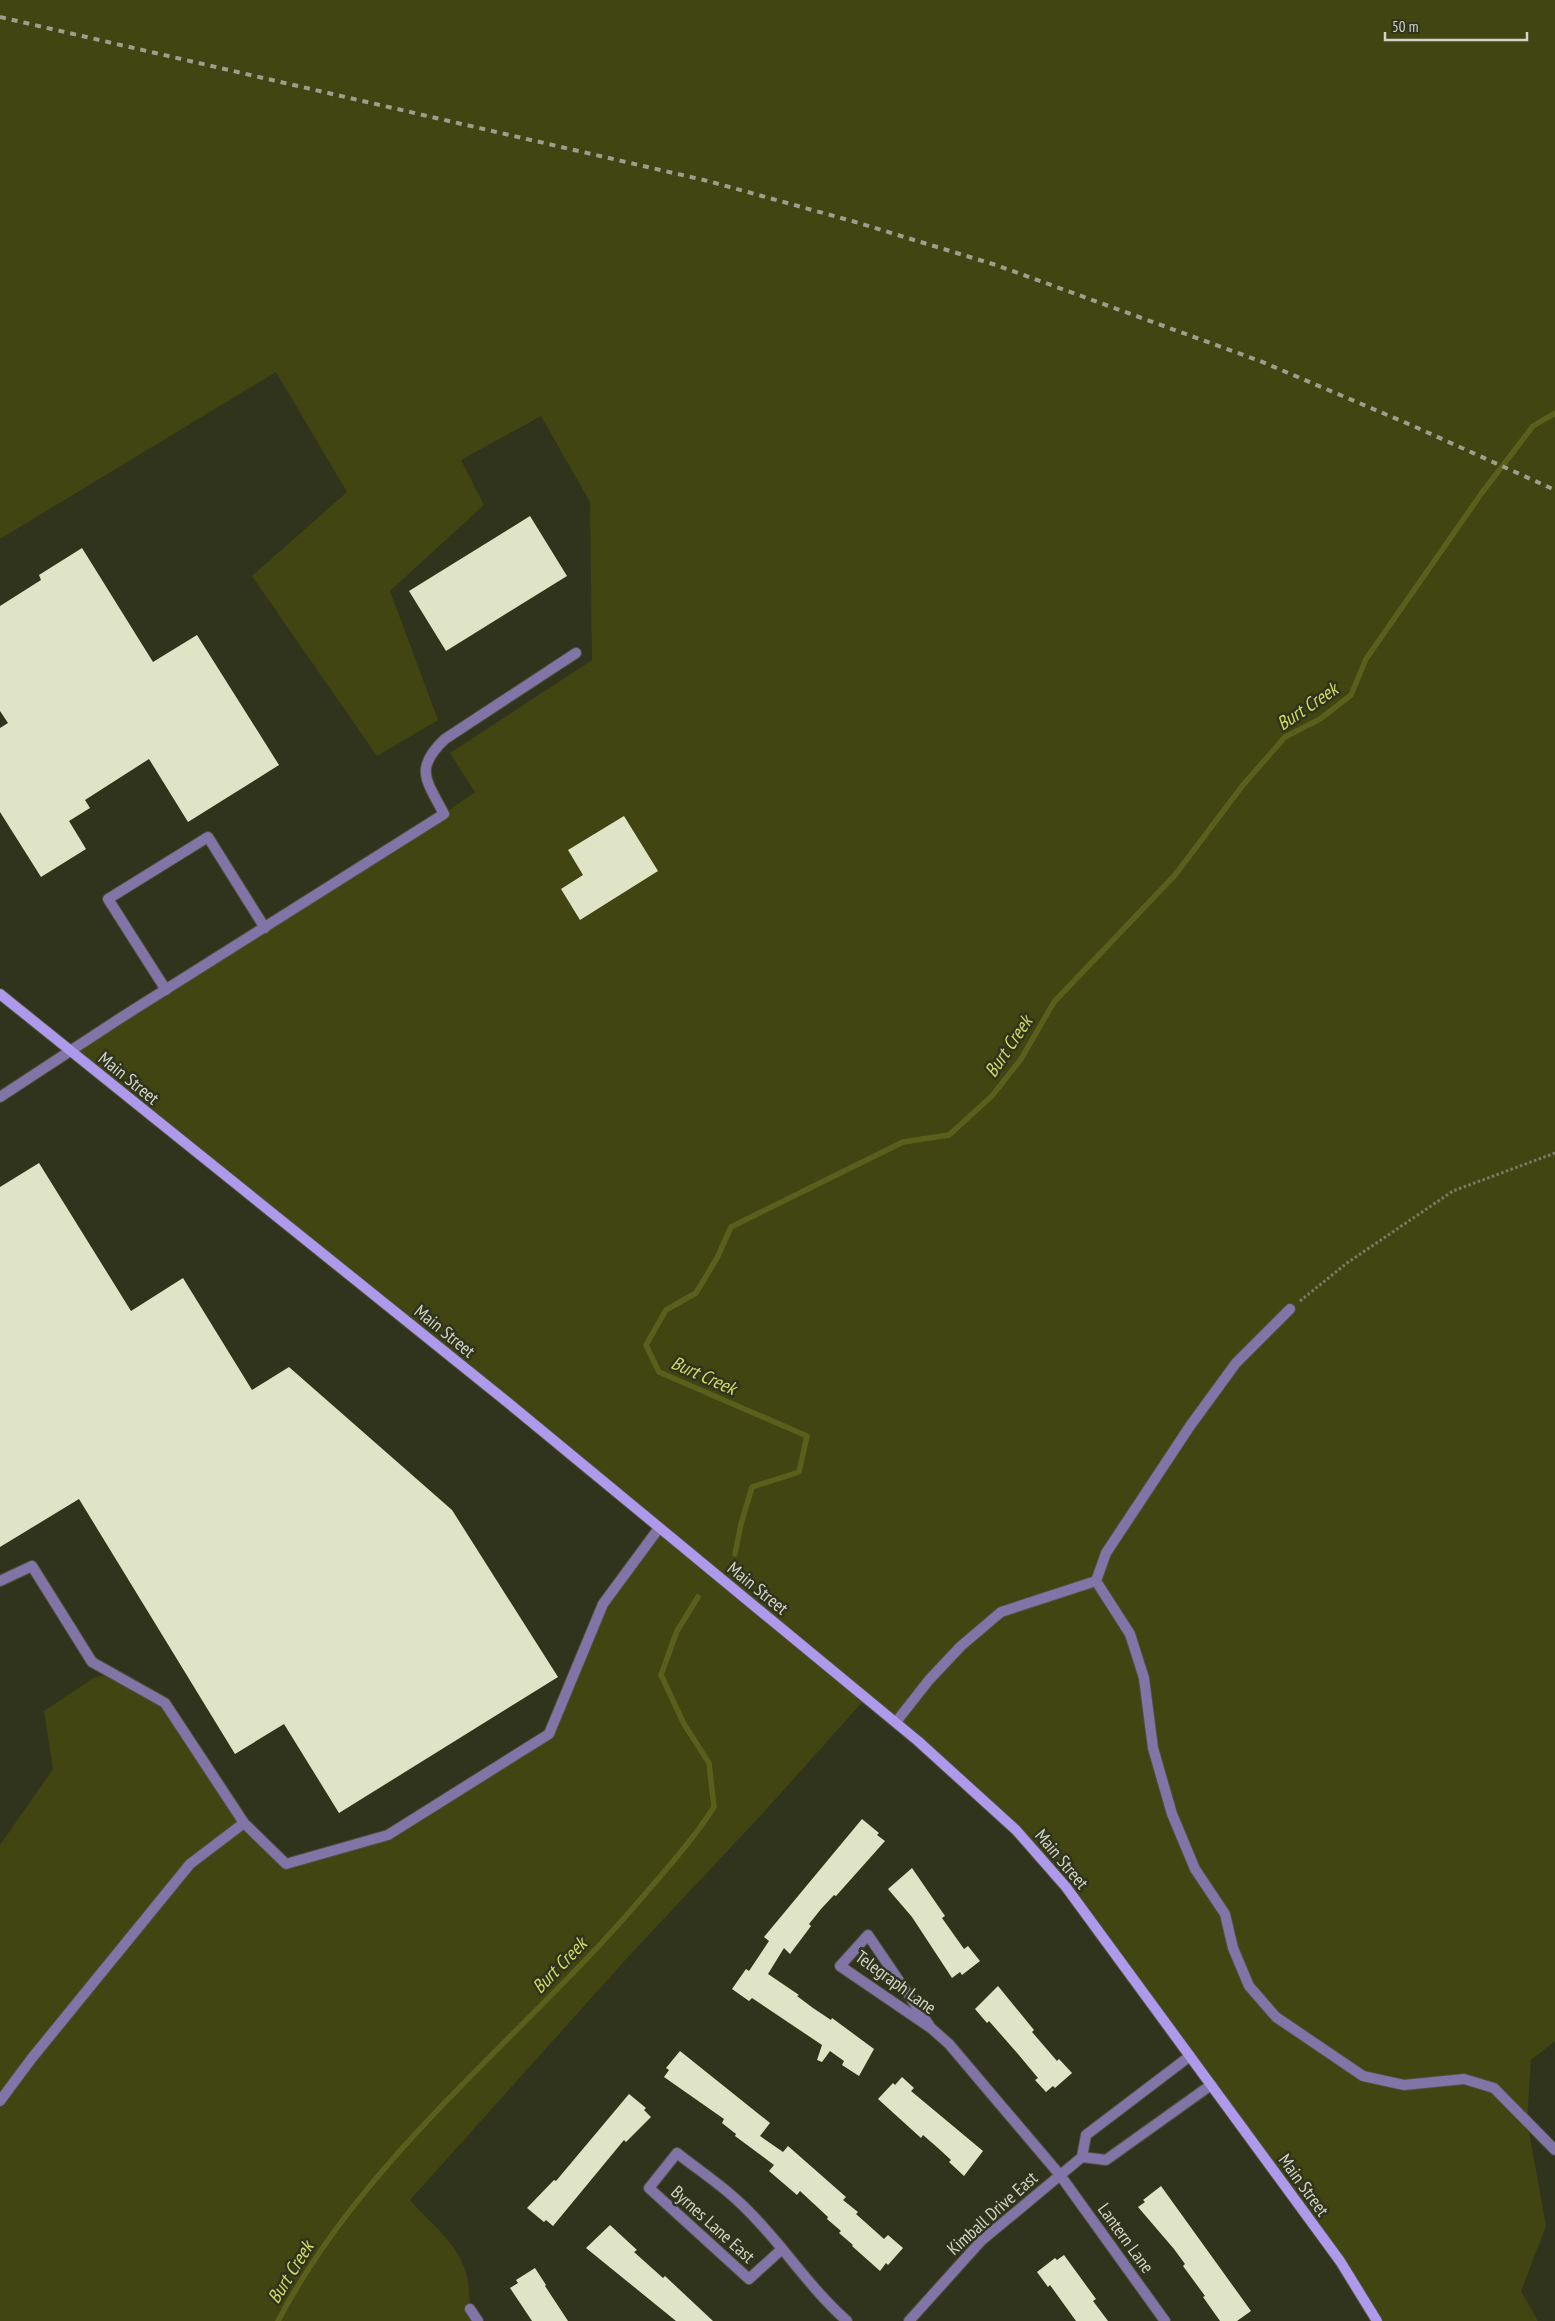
<svg xmlns="http://www.w3.org/2000/svg" width="1555" height="2321" viewBox="0 0 1555 2321" font-family="'PT Sans Narrow',sans-serif">
<rect width="100%" height="100%" fill="#31341c"/>
<path fill="#404511" d="M0 0H1555V2041L1531 2060 1527 2121 1546 2226 1521 2291 1538 2321H1377L1190 2056 1016 1830 866 1698 763 1813 628 1957 410 2200C430 2224 457 2241 466 2273 472 2292 465 2302 478 2321H0V1845L53 1769 44 1711 95 1677 113 1674 165 1703 244 1823 286 1864 388 1835 549 1734 603 1604 659 1528 70 1051 444 814 475 792 450 753 592 660 590 502 541 416 461 460 484 505 390 591 438 720 377 756 252 576 347 492 276 372 0 539Z"/>
<g fill="none" stroke-linecap="round" stroke-linejoin="round">
<path stroke="#5a601c" stroke-width="5.5" d="M735 1554 741 1524 752 1487 799 1472 807 1436 659 1372 646 1345 666 1310 696 1293 717 1258 731 1227 903 1142 949 1135 992 1096 1021 1059 1054 1002 1175 875 1243 785 1285 737 1320 719 1351 695 1366 659 1481 494 1533 426 1555 413
M278 2321C366 2153 525 2036 646 1893 670 1865 694 1838 714 1807L709 1763 684 1724 661 1675 677 1631 698 1597"/>
</g>
<path fill="#dfe4c7" d="M530 516 567 576 446 651 409 591Z
M82 548 153 662 197 635 279 765 188 822 149 759 85 800 90 808 69 821 86 849 41 877 0 812V728L8 723 0 711V606L41 580 39 575Z
M624 816 658 871 580 920 561 889 583 875 568 850Z
M39 1163 131 1311 183 1278 252 1390 289 1367 452 1510 558 1677 339 1813 284 1724 235 1754 79 1499 0 1547V1187Z
M862 1819 879 1833 877 1835 885 1841 836 1896 834 1895 821 1909 809 1924 811 1926 790 1954 784 1948 768 1974 799 1995 797 1996 813 2008 831 2020 832 2018 874 2049 859 2076 842 2065 844 2061 830 2051 822 2062 817 2060 822 2045 752 1998 749 2001 732 1989 746 1969 749 1971 769 1941 764 1937Z
M912 1868 945 1916 942 1918 964 1949 968 1946 980 1961 962 1975 960 1972 952 1978 912 1917 888 1889Z
M998 1986 1034 2030 1032 2032 1057 2061 1059 2059 1072 2073 1055 2088 1053 2086 1046 2092 1035 2080 1038 2078 1018 2054 989 2021 987 2023 975 2009Z
M680 2051 770 2123 760 2136 783 2152 788 2146 846 2197 843 2200 858 2212 856 2214 884 2239 888 2235 903 2248 888 2265 886 2263 880 2271 852 2246 853 2245 839 2233 841 2231 827 2219 828 2217 800 2191 797 2195 769 2171 774 2165 735 2136 736 2134 722 2123 724 2119 664 2077 669 2070 666 2068Z
M902 2077 914 2088 911 2091 983 2151 964 2176 949 2162 951 2160 938 2148 923 2135 921 2138 878 2099 893 2083 895 2085Z
M629 2094 646 2108 644 2110 651 2117 626 2142 624 2140 553 2226 546 2220 544 2222 527 2208 554 2180 556 2181Z
M1161 2186 1251 2311 1237 2321H1220L1203 2297 1205 2296 1183 2266 1185 2264 1174 2249 1138 2207 1145 2202 1143 2200Z
M610 2225 637 2250 634 2252 663 2278 665 2276 713 2321H676L586 2248Z
M1064 2255 1096 2299 1093 2301 1108 2321H1076L1050 2285 1048 2287 1037 2272 1055 2258 1057 2260Z
M535 2268 546 2285 545 2286 568 2321H532L510 2288 518 2283 516 2280Z"/>
<g fill="none" stroke-linecap="round" stroke-linejoin="round">
<g stroke="#4e513b" stroke-width="12">
<path id="service" d="M166 990 108 899 208 837 265 928
M1290 1309 1236 1363 1190 1426 1106 1553 1096 1581 1130 1634 1144 1678 1153 1748 1172 1814 1195 1869 1225 1914 1233 1948 1249 1986 1276 2017 1363 2076 1404 2085 1464 2079 1494 2088 1555 2150
M0 1581 32 1566 92 1662 165 1703 244 1823 286 1864 388 1835 549 1734 603 1604 659 1528
M896 1722 929 1680 961 1646 1001 1612 1096 1581
M0 2101 32 2058 190 1864 244 1823"/>
</g>
<g stroke="#4e513b" stroke-width="12">
<path id="minor" d="M0 1097 119 1019 444 814C427 781 413 769 445 739L576 653
M931 2028 840 1966 868 1935 931 2028 949 2044 1060 2175 1165 2321
M1190 2056 1086 2135 1082 2157 1106 2160 1211 2085
M782 2249 749 2279 649 2188 677 2153C697 2169 719 2183 738 2201 778 2237 806 2285 847 2321
M470 2309 478 2321
M909 2321 981 2241 1082 2157"/>
</g>
<g stroke="#4e513b" stroke-width="12">
<path id="secondary" d="M0 994 506 1401 918 1741 1016 1830 1066 1887 1340 2261 1377 2321"/>
</g>
<path stroke="#797c68" stroke-width="3" stroke-dasharray="2.5 2.5" stroke-linecap="butt" d="M1300 1301 1347 1263 1453 1191 1555 1153"/>
<use href="#service" stroke="#8175a8" stroke-width="10"/>
<use href="#minor" stroke="#8175a8" stroke-width="10"/>
<use href="#secondary" stroke="#ae99eb" stroke-width="10"/>
<path stroke="#9c9f8d" stroke-width="4" stroke-dasharray="6 6" stroke-linecap="butt" d="M0 17 708 181 852 221 996 265 1260 361 1411 425 1555 490"/>
</g>
<g text-anchor="middle" dominant-baseline="central" stroke-width="5" stroke-linejoin="round" paint-order="stroke">
<g font-size="18" fill="#d2d4c6" stroke="#31341c">
<text transform="translate(129 1078) rotate(39)">Main Street</text>
<text transform="translate(445 1331) rotate(39)">Main Street</text>
<text transform="translate(758 1588) rotate(39)">Main Street</text>
<text transform="translate(1062 1859) rotate(50)">Main Street</text>
<text transform="translate(896 1982) rotate(36)">Telegraph Lane</text>
<text transform="translate(1304 2185) rotate(54)">Main Street</text>
<text transform="translate(992 2213) rotate(-42)">Kimball Drive East</text>
<text transform="translate(713 2224) rotate(42)">Byrnes Lane East</text>
<text transform="translate(1126 2238) rotate(54)">Lantern Lane</text>
</g>
<g font-size="19" font-style="italic" fill="#cfdb65" stroke="#31341c">
<text transform="translate(1307 706) rotate(-34)">Burt Creek</text>
<text transform="translate(1008 1046) rotate(-56)">Burt Creek</text>
<text transform="translate(704 1375) rotate(24)">Burt Creek</text>
<text transform="translate(559 1965) rotate(-46)">Burt Creek</text>
<text transform="translate(290 2272) rotate(-58)">Burt Creek</text>
</g>
</g>
<path d="M1385 32v8h142v-8" fill="none" stroke="#d2d4c6" stroke-width="2.5"/>
<text x="1392" y="32" font-size="15" fill="#d2d4c6" stroke="#31341c" stroke-width="4" paint-order="stroke">50 m</text>
</svg>
